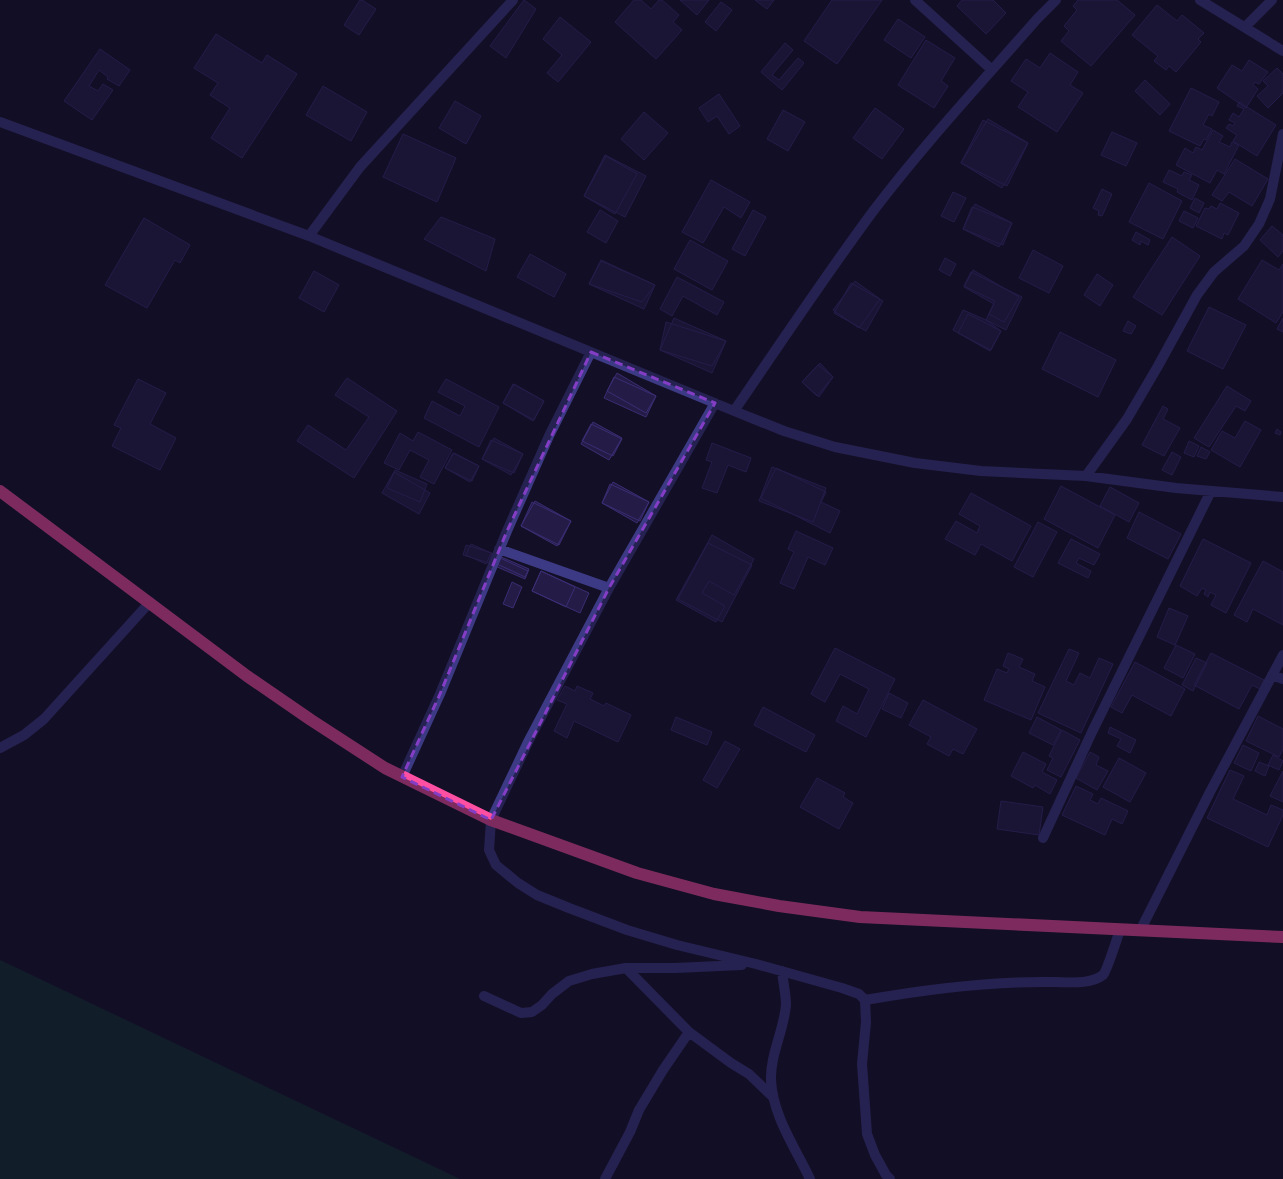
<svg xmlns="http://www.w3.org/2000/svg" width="1283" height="1179" viewBox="0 0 1283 1179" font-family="'Golos Text',sans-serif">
<rect width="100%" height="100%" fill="#130f26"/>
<path fill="#12302f" d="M0 960 460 1179H0Z"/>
<path fill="#241b47" stroke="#3b2d73" d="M360 0H362L376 9 359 35 344 25Z
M524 0 536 9 506 58 490 46Z
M634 0H641L651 9 659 0H662L679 15 673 22 682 30 656 59 615 22Z
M680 0H709L697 15Z
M755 0H774L767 9Z
M832 0H882L837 64 804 41Z
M962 0H993L1006 13 986 34 957 6Z
M1078 0H1117L1135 15 1091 66 1061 41 1069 31 1064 26 1077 10 1073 6Z
M721 2 732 10 716 31 705 22Z
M1157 5 1177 21 1182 15 1204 33 1198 39 1201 42 1176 72 1169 66 1166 70 1154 61 1158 56 1132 35Z
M560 17 591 42 558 82 547 73 562 55 543 39Z
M898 19 925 37 911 58 884 40Z
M216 34 262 63 267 55 297 74 242 158 211 138 230 108 210 95 218 83 194 68Z
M926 40 955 58 941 81 948 86 934 108 898 85Z
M785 43 793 50 772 75 779 80 798 58 804 63 782 90 761 72Z
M100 49 130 70 119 86 107 79 108 77 99 70 89 86 98 91 103 84 113 90 92 120 64 101Z
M1050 53 1078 72 1070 85 1083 93 1057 132 1018 107 1028 92 1011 81 1026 59 1040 68Z
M1249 60 1268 72 1259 84 1255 82 1253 85 1258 89 1246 108 1217 88 1232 65 1242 71Z
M1277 68 1283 74V93L1268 108 1257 96 1268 86 1263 81Z
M1145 80 1170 104 1160 115 1135 91Z
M323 86 367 112 351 141 306 115Z
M1191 88 1219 102 1212 116 1209 114 1203 125 1212 129 1206 140 1204 139 1200 146 1169 131Z
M719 94 740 126 729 134 717 116 708 122 699 108Z
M455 101 481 116 466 144 439 128Z
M1239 102 1276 125 1257 156 1233 141 1237 135 1226 128 1229 124 1233 126 1235 123 1229 120 1233 113 1239 117 1244 109 1237 106Z
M875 108 904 129 882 159 853 138Z
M783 110 805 122 788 151 767 139Z
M644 112 668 133 644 160 621 139Z
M988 119 1028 143 1002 188 961 163Z
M983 120 1028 143 1007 186 961 163Z
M1213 130 1223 136 1219 142 1230 147 1232 142 1239 145 1224 174 1217 170 1210 183 1176 165 1185 148 1193 153 1196 147 1202 150Z
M1112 132 1137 143 1126 166 1101 155Z
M403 134 456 158 437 202 383 177Z
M605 155 646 176 625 217 584 196Z
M606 156 637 174 615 214 584 196Z
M1235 159 1268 179 1252 206 1229 192 1222 201 1212 195Z
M1169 170 1182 176 1184 172 1192 175 1189 180 1199 185 1192 200 1177 192 1178 189 1163 182Z
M711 180 750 202 741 218 724 207 703 243 682 232Z
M1149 183 1182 201 1163 239 1129 222Z
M1102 189 1112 194 1102 216 1098 215 1099 211 1093 208Z
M953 192 966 198 954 222 941 216Z
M1195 198 1204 203 1199 213 1190 208Z
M1220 203 1239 213 1228 235 1224 233 1222 239 1196 226 1205 208 1209 209 1211 206 1217 209Z
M975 204 1012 223 999 247 963 229Z
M972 207 1012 223 1003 245 963 229Z
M600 210 618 221 606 243 587 232Z
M753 210 766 217 745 256 732 249Z
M1184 211 1198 218 1193 228 1179 221Z
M441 217 495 239 486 271 424 239Z
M144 218 190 245 180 263 175 260 147 308 105 285Z
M1272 226 1283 235V251L1278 257 1260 240Z
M1136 232 1150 240 1148 245 1141 241 1140 245 1132 240Z
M1172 237 1200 256 1162 315 1133 297Z
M690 240 728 261 712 290 674 269Z
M1033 250 1063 266 1049 293 1019 278Z
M530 254 566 274 554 297 517 277Z
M945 258 956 264 950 276 939 270Z
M601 260 655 285 644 309 589 284Z
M1262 260 1279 270 1283 264V312L1276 323 1238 299Z
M601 261 655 285 642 302 589 284Z
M973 270 1019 297 1004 322 989 314 994 304 964 287Z
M314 271 339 285 324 312 299 298Z
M971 272 1022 297 1006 330 986 320 995 301 964 286Z
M1097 274 1113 285 1100 306 1084 295Z
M677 277 724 302 717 315 683 296 672 316 660 309Z
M855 281 880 299 859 328 833 310Z
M851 283 883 301 866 331 834 313Z
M1209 307 1246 325 1223 369 1187 351Z
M963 310 986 320 1001 331 990 351 953 330Z
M968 314 1001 331 991 350 958 333Z
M674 318 726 341 712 373 660 350Z
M1283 318V332L1277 329Z
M1128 321 1136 326 1131 334 1123 331Z
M666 322 726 341 712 366 660 350Z
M1060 332 1116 360 1098 397 1042 369Z
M820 363 833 377 819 397 802 382Z
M818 365 833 377 817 396 802 382Z
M617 373 656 396 646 413 607 391Z
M614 377 656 396 646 417 604 398Z
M347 378 397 411 354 478 297 441 308 425 346 450 369 417 335 395Z
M138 379 166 393 150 424 176 438 160 470 112 446 121 428 114 425Z
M446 379 499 407 479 447 424 418 432 401 460 416 465 406 438 392Z
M513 384 544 401 534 420 503 403Z
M514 384 544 401 533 421 503 403Z
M1227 386 1251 401 1245 411 1236 406 1209 447 1194 438Z
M1163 406 1168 409 1163 419 1180 428 1164 456 1142 445Z
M1245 421 1261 430 1240 467 1211 450 1222 431 1235 438Z
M593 422 622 438 609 460 581 444Z
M591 424 622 439 613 456 582 441Z
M1277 429 1281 432 1280 435 1275 433Z
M418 432 452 450 434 484 420 477 429 460 410 450 399 470 384 463 400 433 413 441Z
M494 438 523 454 511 475 482 459Z
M491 440 523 454 514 473 482 459Z
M1189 441 1199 446 1194 457 1184 453Z
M712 443 751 458 746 472 728 465 717 493 702 488 712 462 706 460Z
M1201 447 1210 452 1206 459 1197 456Z
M1172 452 1181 457 1172 475 1162 470Z
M453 453 479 466 472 481 445 468Z
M454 453 479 466 470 482 445 468Z
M772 467 826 488 813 522 759 501Z
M776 468 826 492 821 502 840 511 830 533 761 498Z
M395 470 427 484 420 502 387 488Z
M394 472 430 493 419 514 382 493Z
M613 482 649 502 637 523 602 503Z
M610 484 649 502 640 521 602 503Z
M1061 486 1115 515 1098 548 1044 519Z
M1110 487 1139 503 1129 522 1100 506Z
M971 493 1031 526 1012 561 981 544 975 555 945 539 956 521 977 533 980 526 959 514Z
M535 501 571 521 557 546 521 526Z
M532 502 571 521 559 545 521 526Z
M1139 512 1181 534 1168 559 1127 538Z
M1038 522 1057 532 1033 577 1014 567Z
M796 531 833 548 825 565 808 557 794 589 780 583 794 552 788 549Z
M712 535 754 559 734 595 709 581 702 593 725 606 716 622 676 600Z
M1071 539 1100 554 1094 565 1079 558 1076 563 1091 571 1088 578 1058 563Z
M1203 539 1251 563 1226 613 1211 605 1216 595 1210 592 1208 597 1204 594 1206 590 1202 588 1197 596 1180 586Z
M708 543 752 565 722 622 678 599Z
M471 544 491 553 486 564 466 555Z
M466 545 492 553 489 563 463 555Z
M499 556 529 569 525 579 495 566Z
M498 557 528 571 525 577 495 563Z
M1263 561 1283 572V625L1253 609 1247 622 1234 615Z
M541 571 575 587 566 607 532 591Z
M541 571 589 593 580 613 532 591Z
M512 582 522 587 513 608 503 604Z
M1169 608 1188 616 1175 645 1157 637Z
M1176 645 1195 654 1183 678 1164 668Z
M835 648 895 679 866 737 836 721 843 706 857 714 869 689 840 674 825 702 811 694Z
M1069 649 1079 653 1066 681 1074 685 1080 673 1090 678 1099 658 1113 664 1081 733 1038 713Z
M1008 653 1023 659 1019 667 1035 674 1032 681 1045 687 1031 720 984 700 997 669 1007 673 1009 669 1003 666Z
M1211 653 1264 680 1260 689 1252 685 1239 709 1194 685Z
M1196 658 1207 663 1193 691 1182 685Z
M1135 662 1185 689 1171 716 1132 695 1122 713 1111 707Z
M565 686 575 691 577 686 593 693 590 699 604 706 606 703 631 715 618 742 574 721 567 738 554 731 567 704 557 700Z
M889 693 908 703 901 718 882 709Z
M923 700 977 729 963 754 953 749 949 756 927 744 931 737 909 725Z
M763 707 815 735 806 752 754 725Z
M1258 716 1283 729V749L1279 757 1246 741Z
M676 717 712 732 707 745 671 730Z
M1037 717 1061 730 1053 745 1029 733Z
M1110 727 1136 740 1130 753 1117 746 1121 739 1108 733Z
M1062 730 1080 740 1061 777 1047 770 1053 758 1049 756Z
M725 741 740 749 717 788 703 780Z
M1243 745 1259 753 1251 771 1234 763Z
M1023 752 1046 764 1042 772 1057 780 1050 794 1035 785 1033 788 1011 776Z
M1090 752 1099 757 1096 765 1108 771 1097 790 1076 778Z
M1273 755 1283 761 1279 770 1268 765Z
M1119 758 1146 773 1130 802 1103 787Z
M1259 762 1269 766 1265 776 1255 771Z
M1230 770 1244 776 1233 799 1267 815 1271 805 1283 810V815L1268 847 1207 818Z
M1283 771V802L1270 796Z
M817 778 845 793 843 797 853 803 839 829 800 807Z
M1076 786 1093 794 1090 800 1098 804 1101 798 1128 811 1122 824 1112 819 1105 835 1062 815Z
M1001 801 1043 807 1039 835 997 829Z"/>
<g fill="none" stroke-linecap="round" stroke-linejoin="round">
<path stroke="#3d3a85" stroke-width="10" d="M915 0 992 70
M1200 0 1283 51
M1245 27 1272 0
M0 122 309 236 734 411 784 431 835 447 915 463 981 471 1086 476 1176 488 1283 497
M309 236 360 167 513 0
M715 403 609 588 529 740 491 820 489 850 496 865 518 883 537 895 569 908 627 930 677 945 756 964 842 988 859 994 865 1000 866 1022 862 1064 867 1134 875 1155 886 1175 890 1179
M734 411C780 344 825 276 874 210 925 143 982 82 1037 19L1056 0
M1086 476 1127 419 1158 366 1197 295 1214 272 1244 246 1259 224 1270 199 1283 134
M499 549 609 588
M1272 675 1283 679
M0 748 24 735 44 719 150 602
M402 777 440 694 507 531 549 436 591 352
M1043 838 1092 732 1211 491
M1140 931 1210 792 1283 655
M626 968 689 1032 731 1063 749 1074 773 1097
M782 971C783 982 786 994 786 1005 784 1030 770 1055 771 1080 773 1117 795 1147 810 1179
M484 996 521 1013 532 1012 542 1005 552 994 569 981 592 974 626 968H675L742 965
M865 1000C927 989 990 981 1053 982 1068 982 1090 985 1103 975 1107 971 1117 938 1120 930
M605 1179 630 1132 639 1110 663 1070 689 1032"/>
<path stroke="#ff4fa3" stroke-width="12" d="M0 491 247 676 311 720 385 768 491 820 637 873 714 894 779 906 860 917 1283 937"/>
</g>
<path d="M0 0H1283V1179H0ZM591 352 715 403 609 588 491 820 402 777 440 694 507 531Z" fill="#130f26" fill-opacity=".55" fill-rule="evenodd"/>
<path fill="none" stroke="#843dc5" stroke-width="3" stroke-dasharray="8 5" stroke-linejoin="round" d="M591 352 715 403 609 588 491 820 402 777 440 694 507 531Z"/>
</svg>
